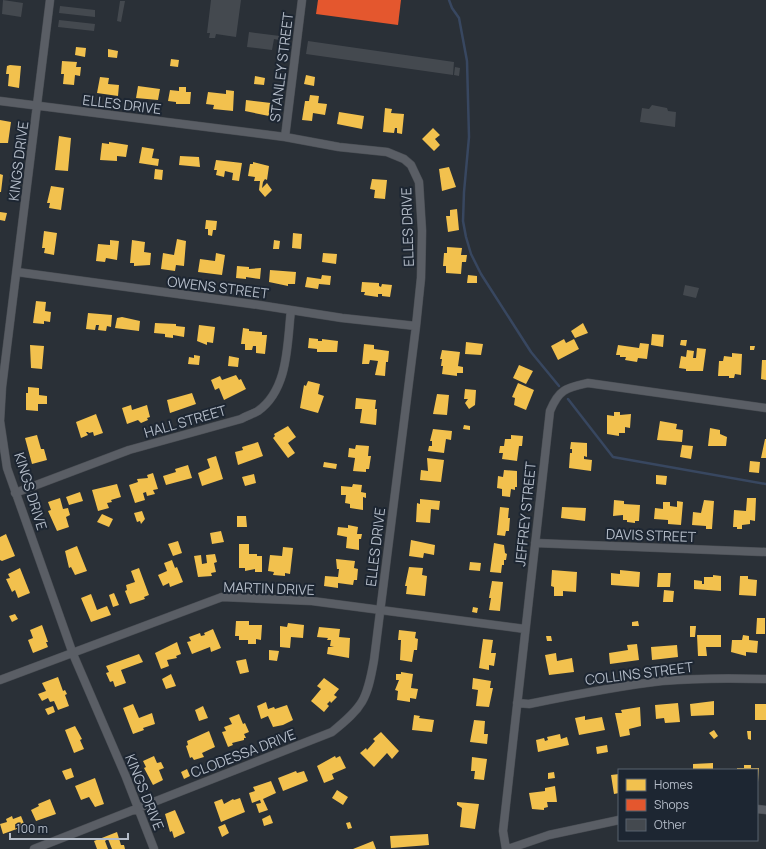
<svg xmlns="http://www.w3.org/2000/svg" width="766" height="849" viewBox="0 0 766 849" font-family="Manrope,sans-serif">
<rect width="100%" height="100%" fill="#2a3037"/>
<path fill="#f2c14e" d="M76 47 86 48 85 57 75 55Z
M108 49 118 51 117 58 108 57Z
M171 59 179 60 178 67 170 66Z
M62 61 77 62 76 67H81L80 76 75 75 74 85 63 84 64 74H61Z
M10 65 21 66 19 88 8 86 9 74H6L7 66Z
M306 75 315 77 314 86 304 84Z
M255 76 265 78 264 85 254 84Z
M100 77 109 78 108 84 119 85 118 96 97 93Z
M138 86 160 89 158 100 136 98Z
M179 87H186V92H191L190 104H176V102L168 101 170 90 179 91Z
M226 90 234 91 233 111 213 109 214 105 206 104 208 92 226 94Z
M310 95 319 96 318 103 327 104 325 115 313 113 312 121 302 120 305 101H309Z
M246 100 271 103 269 116 245 111Z
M385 108 392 109 391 113 404 114 402 134 397 133V128H395L394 133 383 132Z
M339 112 364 116 362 129 337 124Z
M0 120 11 122 8 143H0Z
M433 128 440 135 435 139 440 145 434 151 422 139Z
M59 136 71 138 68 171 55 170Z
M109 142 128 145 126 157 117 156V161L100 160 102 143 109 144Z
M142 147 154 149 152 158 159 159 158 166 139 163Z
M180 156 199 157 200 167 179 165Z
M216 160 242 163 239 181 232 180 233 173 225 171 224 177 216 175 217 170H214Z
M253 162 269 166 267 180 265 179 263 182 262 188 267 183 272 190 265 197 259 190 260 181H254L255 177 248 176 250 164H253Z
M449 167 456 187 442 191 439 169Z
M155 169 163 170 162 180 154 179Z
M0 174 3 175 1 192H0Z
M372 179 387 180 385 199 374 198 375 190 370 189Z
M51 186 64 188 61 210 49 208 50 203H47Z
M457 209 459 230 448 232 446 216H450V210Z
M0 212 7 213 5 221 0 220Z
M206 220 217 221 216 230H213L212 236 208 235V229H205Z
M44 231 57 233 54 255 44 253 45 248H42Z
M293 233 302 234 301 249 292 248Z
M177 239 186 241 184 266 176 265 175 271 161 269 163 253 174 255Z
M110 240 119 241 117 260 106 258 105 262 96 261 98 244 110 245Z
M132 240 145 242 144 252 151 253 150 265 134 266V263H130Z
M274 240 280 241 279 249H273Z
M447 247 462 248 461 255H467L466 262H462L461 274 446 273V266H443L444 253H447Z
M216 253 225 255 222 275 198 272 200 259 215 261Z
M323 253 337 254 336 264 322 262Z
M237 266 249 267V269L261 268 260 279 246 277V279L236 278Z
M270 270 296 272 295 284H288V286L269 282Z
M322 275 331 276 330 285 319 284 318 289 305 287 307 277 321 279Z
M468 275 477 276V283H467Z
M362 282 379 283V286L381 287 382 284 392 285 390 297 382 296V294H378V297L364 295 365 292H361Z
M36 301 46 302 45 311 51 312 50 322 44 321V324L33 323Z
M88 313 112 315 111 327 107 326 106 331 98 330 99 325H96L95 330 86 329Z
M122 317 140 321 139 331 115 328 117 318Z
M155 323 176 324V326L185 327 184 337 173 335V338L165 337V334L154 333Z
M583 323 588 333 575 338 571 331Z
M199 325 215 327 213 343 207 342V345L197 341Z
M243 328 249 329V331L262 332V335H267L265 354 256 353V346H253L252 350H245V344H241Z
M652 334 664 335 663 347 651 345Z
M309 338 318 339V341H322V339L338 341 337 352H317V349L308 348Z
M564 339 566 343 574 339 579 349 558 360 551 346Z
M681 340H687L686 346 680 345Z
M466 342 483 344 481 355 465 354Z
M640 343 649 344 647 359 638 358 637 362 625 360 626 357H620V355H616L618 345 639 348Z
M364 344 374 345V349L389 351 388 362H386L385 376 375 375 378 361 370 360 369 364H362Z
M30 345 44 346 42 369 31 368Z
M750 346H755L754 350H750Z
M697 348 706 349 703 371H686V369L679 368 681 356 686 357 687 350 694 351 693 358H696Z
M442 350 460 352 458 366 463 367V373H457V376L442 374 443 366H441L442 359H440Z
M732 353 742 354 741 375 735 374 734 378H729V376H718L719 361H723L724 356 732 357Z
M194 355 200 356 199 365 188 364 189 357 194 358Z
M229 356 239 358 238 367 228 366Z
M762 360H766V380L761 379Z
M519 365 533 371 526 384 513 378Z
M236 375 239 380 241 379 246 389 224 400 219 388 215 390 211 380 220 376 222 380Z
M308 381 320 384 318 394 324 396 318 413 300 408 304 385 306 386Z
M518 383 534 390 526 410 514 405 515 398 512 397Z
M28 387 39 388V395L47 396V404H38V411L26 410V393H28Z
M465 389 476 390 475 405 469 409 465 403 468 399H464Z
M192 393 196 404 170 413 167 400Z
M437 394 449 395 447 415 433 414Z
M356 398 376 400 375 409H377L376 425 360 423 362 409H355Z
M131 405 132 410 147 405 150 417 147 418 148 420 141 423 138 420 127 424 122 408Z
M614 412H620V415L631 414 630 428 625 427V433H619V436L607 434V415L614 416Z
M96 414 103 433 94 436 93 432 89 433 88 432H86L88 435 81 438 76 422Z
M660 421 677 424 676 429 683 430 682 442 657 440Z
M464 425 470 426V430L463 429Z
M288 426 296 437 288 443 295 453 288 458 273 438 275 436 274 434Z
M710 428 720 430V434L727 437 726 446H708Z
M433 429 452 431 451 440 446 439 444 453 428 451 429 446H432V441H430Z
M37 435 41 449H44L47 460 32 464 25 438Z
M511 435 523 436 522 446H519L517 461 502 459 503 453H499L500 446H504L505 439H511Z
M765 439H766V458H761Z
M258 442 263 456 238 465 235 452 243 450 242 447Z
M571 442 587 443V457L584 456V459L592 460 591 471 569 468 570 453H572V449H570Z
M356 445 369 446 368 456H371L369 469H366V472L353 471 355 458 348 457 349 448 355 449Z
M682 445 693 446 691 459 680 457Z
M216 456 223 479 202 486 198 473 210 468 207 459Z
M427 458 444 460 441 482 420 480 421 470 428 471Z
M750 461 760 462 759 473 749 472Z
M324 462 337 464 336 469 323 467Z
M188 465 192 478 166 485 163 476 176 472 175 469Z
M504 470 517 471V487H515V490L511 489 510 497 502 496V489L497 488 498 476 503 477Z
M153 473 158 489 153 490 155 494 147 496 146 492 143 493 145 500 135 503 129 485 138 482 137 479 148 478 147 475Z
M254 474 256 483 245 486 242 477Z
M656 475 667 476 666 485 656 484Z
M117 484 121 497 111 500 112 502 107 503 109 508 98 511 92 490Z
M353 484 362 485 361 492 366 493V498L363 497V510L350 508V504L345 503 346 495H341V486L352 487Z
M80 492 83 501 69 505 66 497Z
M60 498 63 509 68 508 70 515 66 517 69 527 57 531 48 511 51 510 48 502Z
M747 498H756L755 521 750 520V524L742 525V529H737V527H733L734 510 746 511Z
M420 499 440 501 439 510 431 509 430 523 416 522 417 503 420 504Z
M614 500 624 501V504L640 505 639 521H635V523L627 522V520H623V515L613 516Z
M704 500 714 501 712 529H706V526L692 525 693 512 701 513Z
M677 501 683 502 681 525 668 524V520L654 519 655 508 663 509V502H670V506L677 507Z
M500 507 509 508 508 518H510L509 531H506L505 536 497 535Z
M562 507 586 508 585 521 561 518Z
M142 511 145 519 141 524 140 521 137 522 134 513Z
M102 514 113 519 109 527 97 522Z
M237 516H246L247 527H237Z
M348 525 358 527 357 534H362L361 539H359V550L346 548 347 537 337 535 338 527 348 528Z
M221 531 224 542 212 544 210 533Z
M6 534 15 556 2 561 0 560V537Z
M411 540 435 545 434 555 424 553 423 558 409 556Z
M178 541 182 553 173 556 168 544Z
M494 543 504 545 505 553 507 554 506 560H504V565H502L501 573 490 572Z
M239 544H249V554H257V556H262V572H255V569L245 571V568H239Z
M77 546 87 571 75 575 71 567 69 568 65 551Z
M283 547 293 548 290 574 285 573V576L273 575 274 572 268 571 270 555 282 556Z
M215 554 217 562 214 563 216 572 211 573 212 576 198 577 194 556 201 555 202 564 207 563 206 555Z
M336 559 355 561 354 568 358 569 357 580H354L353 585 338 583V588L324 586 325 576 338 577 339 569H337Z
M172 560 175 568 177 567 183 582 170 587 169 583 163 586 158 575 167 571 164 563Z
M470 562 481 563 480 571 469 570Z
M409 567 423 568 422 575 427 576 425 596 406 594 407 586H405Z
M20 568 30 593 18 598 15 590 12 592 6 579 10 578 8 574Z
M139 568 149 595 144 597 145 599 130 604 125 591 127 590 126 585 135 582 131 571Z
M552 570 577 572 576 592 563 591V596H554V587L551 586Z
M620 570 640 572 639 587 611 585V573L620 574Z
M658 573H671L670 587H657Z
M713 575 721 576V591L694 589V580L702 581V584H704V577H713Z
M740 576H748V579L757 580 756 596 739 595Z
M492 581 503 582 500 611 489 610 491 598H489Z
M664 590 674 591 673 602H663Z
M114 593 119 605 113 607 109 595Z
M91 594 97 610 107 606 111 615 91 622 81 598Z
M473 607 478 608 477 613 472 612Z
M15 614 18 619 12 622 9 616Z
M757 618H765V634H756Z
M236 621H249V625H262L261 640 256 639V644H248V640H239V636H235Z
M638 621 639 626H632V622Z
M288 623 304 625 303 638 291 637 290 648 280 647V626L287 627Z
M42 625 48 642H46L48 647 33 653 28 640 33 638 30 630Z
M690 626H696L695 637H690Z
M319 627 340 629 339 637 350 638 349 658 327 654 328 647H334L330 646 331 640H327L328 638 317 637Z
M213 629 221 648 211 652 210 647 192 654 187 642 191 641 189 637 200 633 201 636 205 635 204 633Z
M399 630 416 632 415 638 418 639 417 650H414L412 662 400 660 401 640H398Z
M697 635H721V647H706L707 656H698Z
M743 635 749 636V640L758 641 757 653 746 652V656L731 652 732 640H742Z
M546 636H551L552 641H547Z
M483 639 493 640 491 653H496L494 666 489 665V670L479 668Z
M177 642 181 654 176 656 177 658 167 660 169 666 161 669 155 653Z
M637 644 639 660 610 664 609 653 628 650 627 645Z
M677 645 678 657 652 660 651 647Z
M269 650 279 651 277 661 269 660Z
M556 653 557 661 572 658 574 672 549 675 545 655Z
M139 654 143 662 121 670 126 683 115 687 113 681 110 682 106 673 109 672 106 666Z
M246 659 249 672 240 674 236 661Z
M401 672 413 674 411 688 418 689 416 699 410 698V702L397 700 398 691 395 690 399 680H396V674H401Z
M171 674 176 686 166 689 162 679Z
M58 677 63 691 65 690 67 694 65 695 69 706 58 710 54 701 50 702 48 698 42 701 38 694 46 691 42 683Z
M324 678 339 689 334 695 337 697 331 703 330 701 327 704 329 706 324 712 311 701 321 689 317 686Z
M473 678 491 681 490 688H493L489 707 476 706 478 690 472 689Z
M714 701V715L691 716 690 704Z
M266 702 268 709 274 707 275 709 287 705 293 720 283 725 273 727 268 716 261 719 257 706Z
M678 703 680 722 665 723 664 718 656 719 655 705Z
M133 704 139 718 152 713 155 724 143 728 144 730 133 734 123 708Z
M755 704H766V720H755Z
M53 706 55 712 48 715 45 709Z
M203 706 208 718 199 721 195 710Z
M640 707 641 726 629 729 630 735 620 737 615 713H622L621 710Z
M239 714 243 724 245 723 249 732 244 734 246 738H244V740L232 743 233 745 228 747 222 732 226 731 224 727 232 724 229 718Z
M414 715 420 716 419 718 434 720 432 732 412 730Z
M585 716V720L602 717 605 730 579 735 575 718Z
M474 720 485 721 484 734H488L487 744 470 742Z
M75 726 82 739 80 740 84 749 74 753 65 730Z
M714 730 718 736 714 739 709 733Z
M209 731 215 747 202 753 204 757 194 760 192 757 190 758 186 746 188 745 187 741Z
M747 731H751V740L748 739Z
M381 732 399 751 392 759 387 753 374 767 360 753 366 748 367 750 375 741 373 739Z
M560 734 561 739 567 737 569 745 538 752 536 740 544 738 545 741 548 740 547 737Z
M607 745 608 752 597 754 596 747Z
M154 756 157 763 161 762 164 768 159 770 163 780 153 785 144 768 146 767 143 761Z
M335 756 336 758 340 756 346 768 332 774 334 779 324 783 317 766Z
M472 757 487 759 484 780 474 779 475 771H471Z
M713 763V770H693V764Z
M744 765H751V768H759L758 782 757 770H737V768H744Z
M71 768 74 777 66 780 62 771Z
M187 769 190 776 184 779 181 772Z
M296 771 297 773 304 771 308 781 283 791 278 778Z
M554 772 555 778 548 779V773Z
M619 774V793L614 794 611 775Z
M95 778 104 804 95 807 89 797 81 800 75 786Z
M271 781 276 793 263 799 268 810 259 813 256 804 261 803 260 800 252 803 249 793 255 791 253 787Z
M555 786 557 802H547L548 807 544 808V810L532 809 529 793 545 791V788Z
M337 790 348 797 343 805 332 798Z
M240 798 245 812 221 822 214 802 222 799 224 804 233 799 234 800Z
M50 799 56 814 36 821 31 810 39 806 38 804Z
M457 802 479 804 475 829 460 827 462 808 457 805Z
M175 810 185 833 174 838 172 831 170 832 165 814Z
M270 815 273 823 264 826 262 819Z
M12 816 13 819 21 816 25 826 3 834 0 824 7 822 6 819Z
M350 822 352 828 348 829 346 823Z
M225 824 229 833 222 837 218 827Z
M117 832 121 845H124L125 849H112L108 839 105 841 108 849H97L94 841Z
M428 834 429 845 391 848 390 836Z
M373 841 376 849H353Z"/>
<path fill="#e4572e" d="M318 0H401L398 25 316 14Z"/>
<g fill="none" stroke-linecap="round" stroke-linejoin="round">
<path stroke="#384760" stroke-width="2.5" d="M449 0 452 8 459 18 467 61 469 137 464 192 463 221 466 237 471 254 481 274 531 352 559 386
M568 399 613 457 766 484"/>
</g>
<path fill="#44494f" d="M3 0 23 3 21 17 2 14Z
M211 0H241L236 37 216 34 215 38H209L210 33H207Z
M120 1H125L121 22 117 21Z
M60 6 95 10V17L59 13Z
M59 20 95 24 94 31 58 27Z
M249 32 280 36 279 40 274 39 272 50 247 47Z
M308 41 454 62 453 75 306 54Z
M455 67 460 68 459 76 454 75Z
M652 105 667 108 668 111 676 112 675 127 640 122 642 108 649 109Z
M685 285 699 288 696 298 683 295Z"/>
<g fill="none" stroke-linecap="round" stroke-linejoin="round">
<g stroke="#484c52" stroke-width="9">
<path id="minor" d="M50 0 2 387 0 421 7 468 73 654 126 777 154 849
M0 101 285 137 339 147 387 152 404 159 411 165 419 182 422 231 421 278 416 326 374 660C367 700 363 707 332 732L34 849
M285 137 302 0
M17 272 259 305 342 318 416 326
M15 493 129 450 241 419C246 416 253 414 258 411 289 389 287 343 291 310
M535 543 766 552
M0 680 222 597 312 601 525 629
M517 703 529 704C573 695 617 686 662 681 696 678 731 678 766 679
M757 809 766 810
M506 849 503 831 550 411C559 389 566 388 588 383L766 408
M508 849 549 835 619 820"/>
</g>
<use href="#minor" stroke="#5a5e65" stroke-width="8"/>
</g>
<g text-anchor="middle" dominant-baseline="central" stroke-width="4" stroke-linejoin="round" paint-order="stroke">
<g font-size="14" fill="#b4bcc8" stroke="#1d2632">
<text transform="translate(281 67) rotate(-83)">STANLEY STREET</text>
<text transform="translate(122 104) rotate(7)">ELLES DRIVE</text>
<text transform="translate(18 161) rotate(-83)">KINGS DRIVE</text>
<text transform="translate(407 227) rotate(-92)">ELLES DRIVE</text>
<text transform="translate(218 287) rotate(7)">OWENS STREET</text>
<text transform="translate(185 421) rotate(-16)">HALL STREET</text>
<text transform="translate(31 491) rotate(73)">KINGS DRIVE</text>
<text transform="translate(525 514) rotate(-84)">JEFFREY STREET</text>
<text transform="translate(651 535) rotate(2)">DAVIS STREET</text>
<text transform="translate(375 547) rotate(-83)">ELLES DRIVE</text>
<text transform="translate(269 588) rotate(2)">MARTIN DRIVE</text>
<text transform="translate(639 673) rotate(-7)">COLLINS STREET</text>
<text transform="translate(243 753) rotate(-21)">CLODESSA DRIVE</text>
<text transform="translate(145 792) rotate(68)">KINGS DRIVE</text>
</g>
</g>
<rect x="618" y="769" width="140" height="72" fill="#1d2632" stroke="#59626e"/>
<rect x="626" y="779" width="20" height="12" fill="#f2c14e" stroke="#59626e"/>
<text x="654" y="789" font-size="12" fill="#b4bcc8">Homes</text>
<rect x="626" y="799" width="20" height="12" fill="#e4572e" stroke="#59626e"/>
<text x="654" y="809" font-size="12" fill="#b4bcc8">Shops</text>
<rect x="626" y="819" width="20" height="12" fill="#44494f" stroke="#59626e"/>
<text x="654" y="829" font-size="12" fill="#b4bcc8">Other</text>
<path d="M10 833v6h118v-6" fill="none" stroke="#b4bcc8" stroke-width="2"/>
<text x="16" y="833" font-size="12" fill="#b4bcc8" stroke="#1d2632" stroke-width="3" paint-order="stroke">100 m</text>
</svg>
